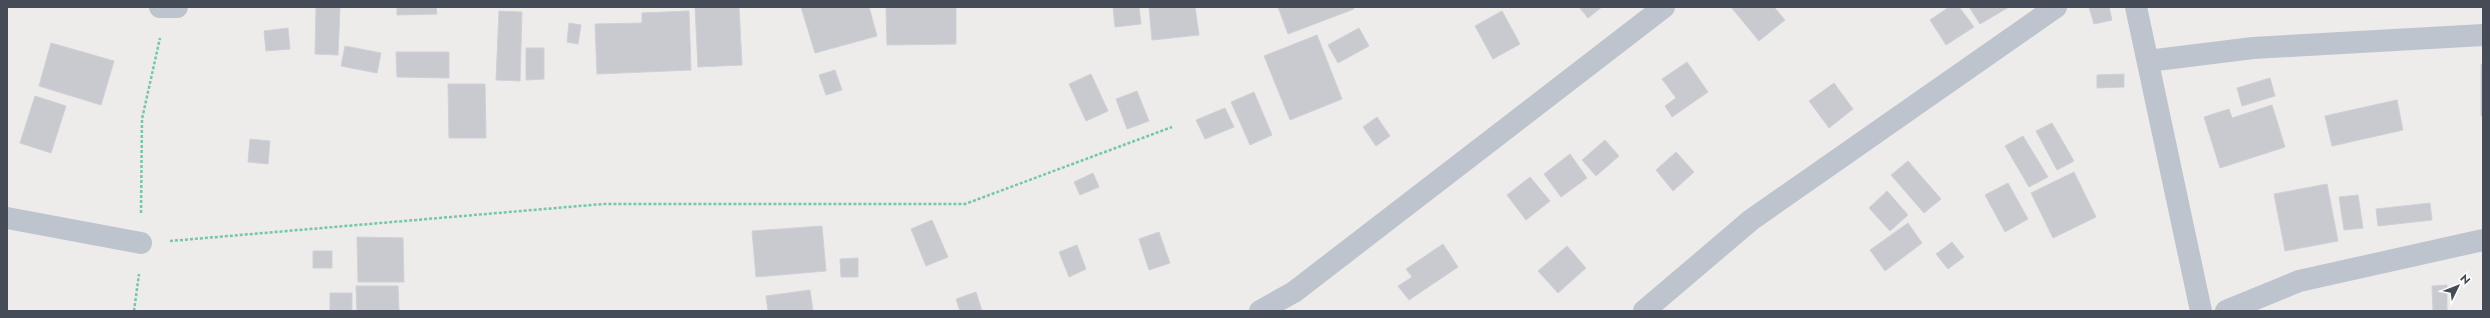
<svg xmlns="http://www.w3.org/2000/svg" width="2490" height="318" viewBox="0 0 2490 318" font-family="Jost,sans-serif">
<rect width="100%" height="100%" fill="#eeebeb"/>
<path fill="#c9c9d0" stroke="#cfd1d7" d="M316 7H340L338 55 315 54Z
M397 7H436L437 14 397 15Z
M695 7H739L742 65 698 67Z
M801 7H869L877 36 815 53Z
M886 7H956V44L887 45Z
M1113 7H1139L1141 24 1115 27Z
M1149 7H1195L1199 35 1152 40Z
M1278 7H1353L1354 9 1288 34Z
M1579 7H1602L1588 18Z
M1731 7H1774L1785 20 1759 41Z
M1949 7H1959L1974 27 1946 45 1930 20Z
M1969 7H2009L1980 24Z
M2089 7H2109L2112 20 2094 24Z
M499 11 522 12 520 81 496 80Z
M689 11 691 70 597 74 595 24 642 23V13Z
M1502 11 1520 44 1493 59 1475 26Z
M569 23 581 25 578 44 567 42Z
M288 28 290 49 266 51 264 31Z
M1359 28 1369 46 1338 63 1328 45Z
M1317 35 1342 99 1290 120 1264 56Z
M51 43 114 61 101 105 39 86Z
M345 46 381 53 377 73 341 66Z
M526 48H544V79L526 80Z
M396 52H449V78L397 77Z
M1687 62 1708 92 1672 117 1665 106 1676 98 1662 79Z
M2481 64H2483V116H2481Z
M835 70 842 90 826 95 819 75Z
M1091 74 1108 111 1086 121 1069 84Z
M2124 74V87L2097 88V75Z
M2270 78 2275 96 2242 106 2237 88Z
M1834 83 1853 109 1829 128 1809 101Z
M448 84H485L486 138H449Z
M1137 91 1149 121 1127 129 1116 99Z
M1254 92 1272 135 1250 145 1231 102Z
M35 96 66 106 51 153 20 143Z
M2397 100 2403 130 2332 146 2325 116Z
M2272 105 2285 147 2220 168 2204 117 2229 109 2232 118Z
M1225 108 1234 127 1205 139 1196 120Z
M1377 117 1390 136 1376 146 1363 127Z
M2052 123 2074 161 2057 170 2036 131Z
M2023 136 2048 177 2029 187 2005 146Z
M250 139 270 141 268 164 248 162Z
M1605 140 1619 156 1596 176 1582 160Z
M1676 152 1694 172 1673 191 1656 170Z
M1570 154 1587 178 1561 197 1544 174Z
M1908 161 1941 199 1924 213 1891 175Z
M2074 172 2096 217 2053 238 2031 193Z
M1093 173 1099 187 1080 195 1074 182Z
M1530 177 1550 201 1526 220 1507 195Z
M2008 183 2028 219 2005 232 1985 195Z
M2327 184 2338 241 2285 251 2274 194Z
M1887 191 1908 215 1890 231 1869 208Z
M2358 195 2363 228 2344 230 2339 197Z
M2430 203 2432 220 2378 226 2376 209Z
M932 220 948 257 926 266 911 229Z
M1908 223 1922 243 1885 271 1870 250Z
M822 226 826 271 756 277 752 231Z
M1159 232 1170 263 1149 270 1139 239Z
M357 237 403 238 404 282H358Z
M1952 242 1964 257 1948 269 1936 254Z
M1443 244 1458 267 1409 300 1398 286 1412 277 1406 269Z
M1077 245 1086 269 1069 277 1059 252Z
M1567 246 1586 268 1558 293 1538 271Z
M313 251H332V268H313Z
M858 258V277H841L840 259Z
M2447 285V311H2433L2432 286Z
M356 286H398L399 311H357Z
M810 290 813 311H768L766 296Z
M976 292 982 311H960L956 299Z
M330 293H352V311H330Z"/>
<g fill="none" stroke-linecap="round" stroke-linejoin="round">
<path stroke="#74c7a8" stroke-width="2.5" stroke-dasharray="3 2" stroke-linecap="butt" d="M141 213 142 119 160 38
M170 241 603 204H965L1172 127
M134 311 139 274"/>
<path stroke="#bdc4cd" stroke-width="22" d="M160 7H177
M2136 7 2201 311
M2148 61 2253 48 2483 35
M7 218 141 243
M1260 311 1294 292 1664 7
M1644 311 1751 220 2056 7
M2226 311 2299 281 2483 240"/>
</g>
<rect width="2490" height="318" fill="none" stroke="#454c57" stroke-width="16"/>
<g transform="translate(2458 286) rotate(47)" stroke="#ffffff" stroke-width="3" paint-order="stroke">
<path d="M0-3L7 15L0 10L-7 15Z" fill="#454c57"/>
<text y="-6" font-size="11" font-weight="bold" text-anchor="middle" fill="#454c57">N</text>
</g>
</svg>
